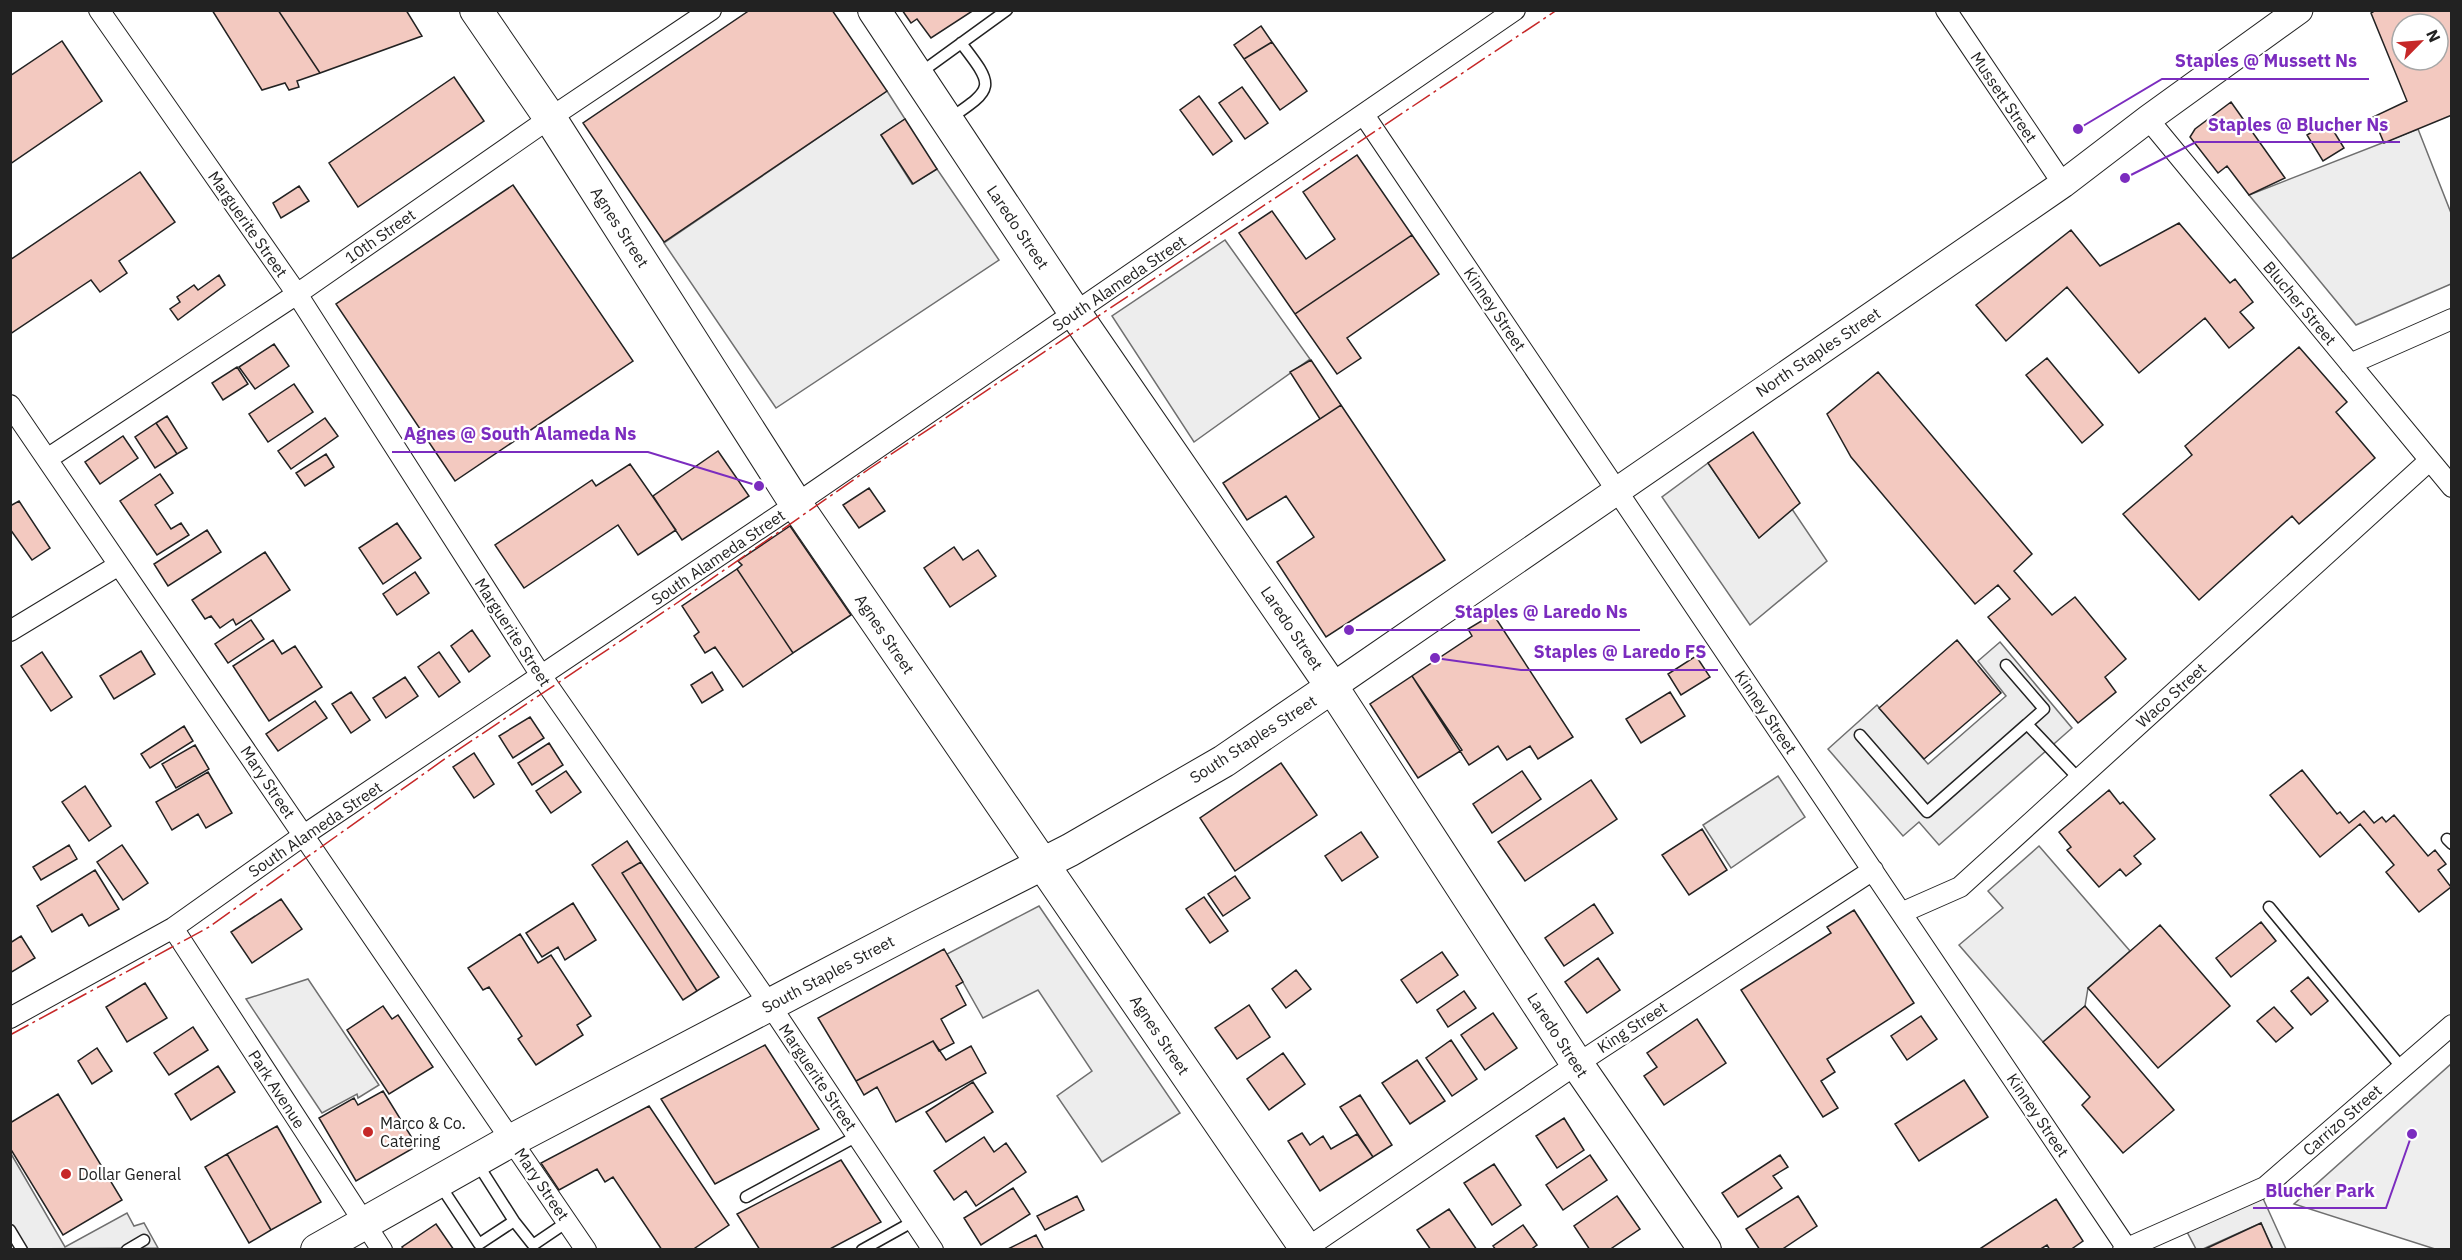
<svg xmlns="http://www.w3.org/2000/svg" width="2462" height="1260" viewBox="0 0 2462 1260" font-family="'IBM Plex Sans',sans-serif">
<rect width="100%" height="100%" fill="#fff"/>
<path fill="#eee" stroke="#6f6f6f" stroke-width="1.5" d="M2451 1064V1249H2435L2294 1204Z"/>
<path fill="#ededed" stroke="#6f6f6f" stroke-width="1.5" d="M887 91 905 119 881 135 912 184 937 169 999 260 776 408 664 243Z
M2418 129 2451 213V284L2356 325 2249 195Z
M1225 240 1310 359 1194 442 1112 316Z
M1708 463 1759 538 1792 509 1827 561 1750 625 1662 497Z
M2000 642 2072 728 1939 845 1919 822 1903 836 1828 749 1877 705 1928 764 2006 696 1978 661Z
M1778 776 1805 817 1731 868 1703 825Z
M2039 846 2130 951 2088 988 2085 1006 2043 1042 1959 945 2003 908 1988 891Z
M1039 906 1180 1113 1102 1162 1057 1096 1092 1071 1038 990 983 1018 947 954Z
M308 979 379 1085 358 1098 357 1094 322 1113 246 999Z
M10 1152 65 1247 127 1213 134 1226 144 1223 158 1248 11 1249Z
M2261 1194 2286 1249H2273L2261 1223 2203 1249H2196L2185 1228Z"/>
<path fill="#f3c9c0" stroke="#222" stroke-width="1.5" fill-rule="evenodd" d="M212 10H278L320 73 297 81 299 87 289 90 285 83 262 90Z
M278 10H406L422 36 320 73Z
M750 10H832L887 91 664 242 583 123Z
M902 10H974L931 38 917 19 911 23Z
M2376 10H2452V115L2384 143 2373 117 2407 101 2371 13ZM2402 24H2438V60H2402Z
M1261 26 1272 42 1244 59 1234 45Z
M62 41 102 101 10 164V76Z
M1272 42 1307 91 1280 110 1244 59Z
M454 77 484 121 358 207 329 163Z
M1242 87 1268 123 1245 139 1219 103Z
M1199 96 1232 141 1213 155 1180 110Z
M2231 102 2285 178 2249 195 2227 166 2218 173 2190 137 2195 129Z
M905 119 937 169 913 184 881 135Z
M2328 122 2344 148 2323 161 2307 135Z
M1357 155 1412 235 1295 314 1239 233 1272 211 1306 259 1335 239 1303 192Z
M140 172 175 222 119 261 127 273 100 292 91 280 10 334V260Z
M513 185 633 361 455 481 336 304Z
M299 186 309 201 281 218 273 203Z
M2179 223 2230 283 2235 279 2253 302 2240 312 2254 328 2229 348 2205 318 2139 373 2067 287 2006 341 1976 305 2071 230 2100 266Z
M1412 235 1439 274 1347 338 1361 358 1337 374 1295 314Z
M219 275 225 285 178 320 170 309 180 302 177 297 194 285 198 290Z
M274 344 289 366 255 389 239 367Z
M2299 347 2347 402 2336 412 2375 458 2299 524 2292 516 2199 600 2123 514 2192 455 2185 446Z
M2047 358 2103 425 2082 443 2026 375Z
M1311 360 1341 405 1320 419 1290 372Z
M237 367 248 384 223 400 212 383Z
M1878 372 2032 554 2014 571 2052 615 2075 597 2126 659 2105 677 2116 692 2078 723 1988 617 2010 599 1998 585 1975 604 1851 457 1827 414Z
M294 384 313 412 268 442 249 414Z
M1341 405 1445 560 1326 637 1277 562 1314 537 1286 496 1247 520 1223 483Z
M167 416 187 448 177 454 156 423Z
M325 418 338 436 291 469 278 451Z
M156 423 177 454 155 468 135 437Z
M1753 432 1800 503 1759 538 1708 463Z
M123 436 138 458 100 484 85 462Z
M718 451 749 496 682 540 653 496Z
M326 454 334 467 305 486 296 473Z
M630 464 676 530 638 555 618 525 524 588 495 545 592 480 596 486Z
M160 474 173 493 155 505 171 529 181 523 189 535 157 555 120 501Z
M869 488 885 511 859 528 843 505Z
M19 501 50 548 32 560 10 529V506Z
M397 523 421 558 383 584 359 548Z
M790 526 851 615 793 653 737 569 742 565 738 561Z
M207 530 221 552 168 586 154 564Z
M954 547 963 560 978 550 996 576 950 607 924 568Z
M265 552 290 590 236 625 233 619 220 628 211 616 205 619 192 600Z
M737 569 793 653 743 687 715 647 705 653 694 636 699 632 682 606Z
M415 572 429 593 397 615 383 594Z
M1493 614 1573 737 1538 759 1530 746 1507 760 1498 746 1469 765 1412 676 1472 636 1468 629Z
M251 620 264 639 228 663 215 644Z
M472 630 490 656 469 672 451 646Z
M273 640 282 654 295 646 322 687 269 721 233 666Z
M1957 640 2001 693 1924 759 1879 708Z
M141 651 155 674 114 699 100 676Z
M42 652 72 697 51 711 21 666Z
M439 652 460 682 439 697 418 667Z
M1696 656 1710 677 1681 695 1668 674Z
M712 672 723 690 702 703 691 685Z
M1412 676 1462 750 1418 778 1370 704Z
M405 677 418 696 386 718 373 698Z
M351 692 370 720 351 733 332 704Z
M1670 692 1685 716 1641 743 1626 719Z
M315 701 327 718 278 751 266 734Z
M530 717 544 738 513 758 499 736Z
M184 726 193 741 150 768 141 754Z
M549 743 563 765 532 785 518 763Z
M195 745 209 769 176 788 162 764Z
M474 753 494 784 474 798 453 767Z
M1281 763 1317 815 1235 871 1200 818Z
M2302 770 2337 814 2340 812 2349 823 2364 811 2374 823 2382 817 2386 822 2394 815 2428 856 2435 850 2446 864 2438 870 2451 887 2419 912 2386 872 2394 865 2360 824 2320 857 2270 795Z
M566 771 581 792 551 813 536 791Z
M1522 771 1541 799 1492 833 1473 804Z
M208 772 232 813 206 828 198 814 172 830 156 802Z
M1591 780 1617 819 1525 881 1498 842Z
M85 786 111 826 89 841 62 802Z
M2109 790 2120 804 2123 802 2155 839 2134 856 2141 864 2126 876 2120 869 2099 887 2067 850 2071 847 2059 832Z
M1702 829 1727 870 1689 895 1662 855Z
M1361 832 1378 857 1342 881 1325 856Z
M627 841 641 862 622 873 697 991 683 1000 592 865Z
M69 845 77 859 41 880 33 867Z
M122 845 148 883 123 900 97 862Z
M641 862 719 977 697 991 622 873Z
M95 870 119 909 89 926 82 914 52 932 37 906Z
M1235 876 1250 898 1223 916 1208 894Z
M1204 897 1228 931 1210 943 1186 909Z
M281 899 302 929 252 963 231 932Z
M573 903 596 940 565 960 558 947 542 957 526 933Z
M1594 904 1613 933 1564 966 1545 938Z
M1854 910 1914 1003 1827 1059 1835 1072 1821 1081 1838 1108 1823 1117 1741 990 1831 933 1827 927Z
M2261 922 2276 941 2231 977 2216 958Z
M2160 925 2230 1006 2158 1068 2088 988Z
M520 934 538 963 551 955 591 1016 577 1025 583 1035 536 1065 518 1039 522 1036 489 987 483 990 468 968Z
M21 936 35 958 10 973V943Z
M944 949 963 982 956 986 966 1005 941 1019 954 1043 939 1051 933 1041 856 1081 818 1018Z
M1442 952 1458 975 1417 1003 1401 980Z
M1598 958 1620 990 1587 1013 1565 982Z
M1296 970 1311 989 1286 1008 1272 989Z
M2308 977 2328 1001 2311 1015 2291 991Z
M145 983 167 1018 127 1042 106 1007Z
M1464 991 1476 1008 1448 1027 1437 1010Z
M1249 1005 1270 1037 1237 1059 1215 1028Z
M383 1006 392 1019 398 1015 433 1067 389 1094 347 1030Z
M2085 1006 2174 1110 2123 1153 2082 1105 2090 1097 2043 1042Z
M2274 1007 2293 1028 2276 1042 2257 1021Z
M1493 1013 1517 1048 1485 1070 1461 1035Z
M1921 1016 1937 1039 1907 1060 1891 1036Z
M1697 1019 1726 1063 1664 1105 1644 1076 1657 1067 1647 1053Z
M193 1027 208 1050 169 1075 154 1053Z
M1451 1040 1477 1079 1452 1096 1426 1058Z
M933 1041 946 1060 971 1046 986 1073 896 1122 877 1087 864 1095 856 1081Z
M765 1045 819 1129 715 1184 661 1099Z
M97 1048 112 1071 92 1084 78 1061Z
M1283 1053 1305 1084 1269 1110 1247 1079Z
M1417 1060 1445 1101 1410 1124 1382 1083Z
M218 1066 235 1092 191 1120 175 1094Z
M1964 1080 1988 1117 1919 1161 1895 1124Z
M973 1082 993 1112 946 1142 926 1112Z
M383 1091 417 1146 356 1181 319 1118 354 1098 358 1105Z
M58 1094 122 1200 63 1235 10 1148V1123Z
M1360 1095 1392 1145 1373 1157 1340 1107Z
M649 1106 729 1225 692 1250H662L613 1177 605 1182 597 1169 559 1190 541 1163Z
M1564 1118 1584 1150 1557 1168 1536 1136Z
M277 1126 321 1202 271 1230 227 1154Z
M1302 1133 1310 1145 1323 1136 1331 1149 1357 1134 1373 1157 1320 1191 1288 1141Z
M984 1137 994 1152 1006 1143 1026 1172 976 1206 966 1191 954 1200 934 1171Z
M227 1154 271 1230 249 1243 205 1167Z
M1590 1155 1607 1180 1563 1210 1546 1185Z
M1780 1155 1788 1167 1773 1176 1782 1188 1738 1217 1722 1193Z
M841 1160 881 1222 828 1250H760L737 1214Z
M1494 1164 1521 1205 1492 1225 1464 1183Z
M1013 1188 1030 1214 981 1245 964 1218Z
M1077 1196 1084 1210 1045 1230 1037 1216Z
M1617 1196 1640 1229 1609 1250H1590L1574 1226Z
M1798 1196 1817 1226 1781 1250H1760L1746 1229Z
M2056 1199 2083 1241 2070 1250H2050L2047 1245 2039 1250H1978Z
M1449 1209 1477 1250H1431L1417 1230Z
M2261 1223 2273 1250H2203Z
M436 1224 454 1250H404L402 1247Z
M1523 1225 1537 1245 1530 1250H1496L1493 1246Z
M1036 1235 1044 1250H1006Z"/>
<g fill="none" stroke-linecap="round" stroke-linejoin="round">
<g stroke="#222" stroke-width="13">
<path id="service" d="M920 73 1007 10
M949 119C995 88 995 87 961 43
M2006 665 2044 709 2027 724
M1860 735 1927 812 2027 724 2079 779
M2447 839 2452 844
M2269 907 2402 1068
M477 1163 514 1221
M440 1185 479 1244 514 1221 533 1245 567 1222
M746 1197 857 1136
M10 1230 22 1250
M127 1250 144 1240
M862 1250 914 1221"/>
</g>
<g stroke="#222" stroke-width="22">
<path id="minor" d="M99 10 297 294 542 677 770 1005 933 1250
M1946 10 2063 184
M1364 115 2128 1250
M2148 119 2452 487
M2350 364 2452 319
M10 405 586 1250
M47 459 297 294 550 118 711 10
M10 631 119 565
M1901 913 1960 887 2429 461
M173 928 382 1250
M10 1018 173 928 304 835 796 504 1515 10
M1304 1250 1577 1064 1873 870
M2123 1250 2265 1187 2452 1025"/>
</g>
<g stroke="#222" stroke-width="29">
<path id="secondary" d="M1332 687 2063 184 2148 119 2299 10"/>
</g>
<g stroke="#222" stroke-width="34">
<path id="primary" d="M476 10 550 118 796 504 1307 1250
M874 10 1075 313 1332 687 1577 1064 1705 1250
M317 1250 512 1140 916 928 1070 850 1224 761 1332 687"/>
</g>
<use href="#service" stroke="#fff" stroke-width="10"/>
<use href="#minor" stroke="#fff" stroke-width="20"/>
<use href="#secondary" stroke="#fff" stroke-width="27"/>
<use href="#primary" stroke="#fff" stroke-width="32"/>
<path stroke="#c62828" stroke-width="1.5" stroke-dasharray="21 4.5 3 4.5" stroke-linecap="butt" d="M10 1035 209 927 446 758 674 605 869 469 1557 10"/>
</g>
<g fill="#c62828" stroke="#fff" stroke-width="2">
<circle cx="368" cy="1132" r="6"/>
<circle cx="66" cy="1174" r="6"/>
</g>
<g text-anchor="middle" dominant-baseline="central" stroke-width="4.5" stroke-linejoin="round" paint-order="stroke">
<g font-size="16" fill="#222" stroke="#fff">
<text transform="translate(2004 97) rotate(56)">Mussett Street</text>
<text transform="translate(248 224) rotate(55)">Marguerite Street</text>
<text transform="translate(620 227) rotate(57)">Agnes Street</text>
<text transform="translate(1018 227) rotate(56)">Laredo Street</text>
<text transform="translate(380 236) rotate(-35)">10th Street</text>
<text transform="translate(1119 283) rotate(-34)">South Alameda Street</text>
<text transform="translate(2300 303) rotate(50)">Blucher Street</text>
<text transform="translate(1495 309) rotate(56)">Kinney Street</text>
<text transform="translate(1818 352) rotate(-34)">North Staples Street</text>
<text transform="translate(718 557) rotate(-34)">South Alameda Street</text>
<text transform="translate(1292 628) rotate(56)">Laredo Street</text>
<text transform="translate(513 632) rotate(57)">Marguerite Street</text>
<text transform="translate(885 634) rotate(56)">Agnes Street</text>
<text transform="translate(2171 695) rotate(-42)">Waco Street</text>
<text transform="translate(1766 712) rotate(56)">Kinney Street</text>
<text transform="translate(1253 739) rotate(-33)">South Staples Street</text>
<text transform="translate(268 782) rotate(56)">Mary Street</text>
<text transform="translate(315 829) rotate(-34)">South Alameda Street</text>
<text transform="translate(828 974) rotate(-28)">South Staples Street</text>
<text transform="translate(1632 1027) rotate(-33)">King Street</text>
<text transform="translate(1160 1035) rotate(56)">Agnes Street</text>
<text transform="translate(1558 1035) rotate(57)">Laredo Street</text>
<text transform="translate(818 1077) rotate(56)">Marguerite Street</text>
<text transform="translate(277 1089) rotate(57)">Park Avenue</text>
<text transform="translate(2038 1115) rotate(56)">Kinney Street</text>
<text transform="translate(2342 1120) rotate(-41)">Carrizo Street</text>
<text transform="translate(542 1184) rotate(56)">Mary Street</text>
</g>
<g font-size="16" fill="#222" stroke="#fff" text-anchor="start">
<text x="380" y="1123">Marco &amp; Co.<tspan x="380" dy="18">Catering</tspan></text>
<text x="78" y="1174">Dollar General</text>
</g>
</g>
<path fill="none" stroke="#7b2cbf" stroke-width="2" d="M2078 129L2162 79H2369M2125 178L2196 142H2400M759 486L648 452H392M1349 630L1443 630H1640M1435 658L1521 670H1718M2412 1134L2386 1208H2253"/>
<g fill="#7b2cbf" stroke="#fff" stroke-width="2">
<circle cx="2078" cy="129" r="6"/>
<circle cx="2125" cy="178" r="6"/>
<circle cx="759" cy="486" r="6"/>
<circle cx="1349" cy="630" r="6"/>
<circle cx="1435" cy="658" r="6"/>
<circle cx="2412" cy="1134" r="6"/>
</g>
<g font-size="18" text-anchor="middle" font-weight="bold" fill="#7b2cbf" stroke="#fff" stroke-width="4.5" stroke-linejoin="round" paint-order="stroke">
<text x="2266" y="67">Staples @ Mussett Ns</text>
<text x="2298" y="131">Staples @ Blucher Ns</text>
<text x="520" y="440">Agnes @ South Alameda Ns</text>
<text x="1541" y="618">Staples @ Laredo Ns</text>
<text x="1620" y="658">Staples @ Laredo FS</text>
<text x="2320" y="1197">Blucher Park</text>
</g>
<rect width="2462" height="1260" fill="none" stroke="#222222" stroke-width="24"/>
<g transform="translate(2420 42) rotate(65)"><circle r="28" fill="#ffffff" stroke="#a7a7a7" stroke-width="1.5"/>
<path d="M0-4.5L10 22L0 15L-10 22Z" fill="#c62828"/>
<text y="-9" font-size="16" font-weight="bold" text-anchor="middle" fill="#222222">N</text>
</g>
</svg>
